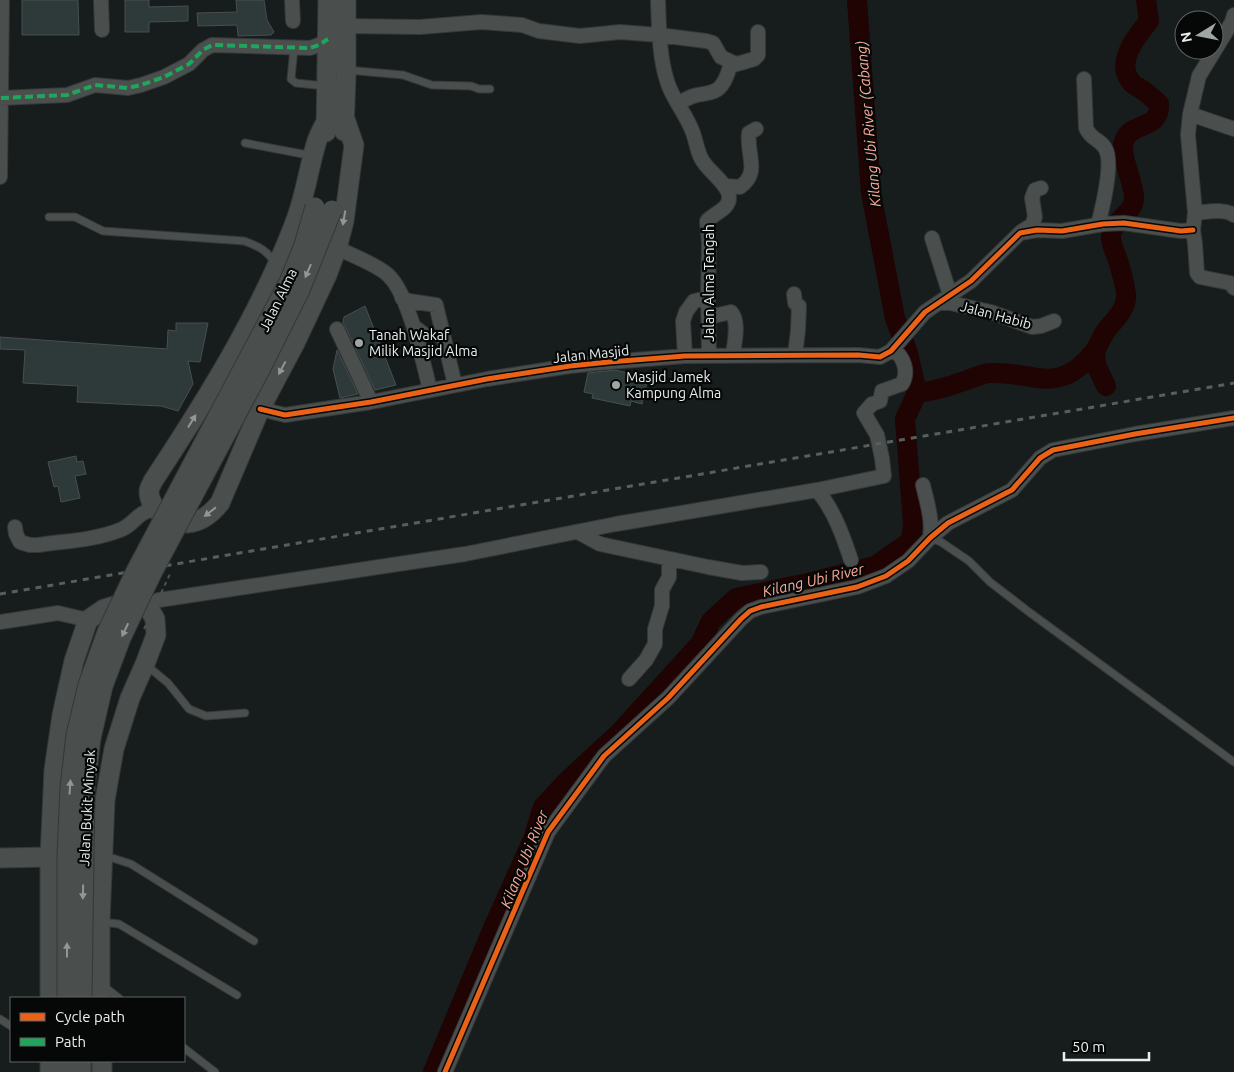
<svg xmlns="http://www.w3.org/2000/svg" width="1234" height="1072" viewBox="0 0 1234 1072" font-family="Ubuntu,sans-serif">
<rect width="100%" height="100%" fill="#171d1c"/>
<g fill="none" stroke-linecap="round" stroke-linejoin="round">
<path stroke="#200303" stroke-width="20" d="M857 0 871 193 895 318 908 353 917 393
M1095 351 1096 365 1106 386
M433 1072 493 928 533 839 543 807 567 781 620 732 700 644 711 621 736 598 808 583 875 566 911 541 913 524 905 419 917 393C934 391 948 387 964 381 972 379 982 373 990 373 1035 371 1057 397 1094 352 1098 346 1101 339 1105 332 1112 322 1126 311 1126 297 1127 292 1121 271 1119 264 1117 255 1110 245 1111 235 1114 219 1135 213 1134 197 1134 183 1121 158 1123 145 1128 119 1160 133 1159 104 1154 100 1150 95 1144 91 1140 88 1135 86 1132 83 1114 63 1136 37 1149 21L1146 0"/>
</g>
<path fill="#2d3a39" stroke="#494e4e" d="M22 0H78L79 35H22Z
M125 0H149V7L188 6V21L149 22V32H125Z
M236 0H264L267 20 274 32 271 35 238 36 237 25 198 26 197 13 237 12Z
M365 306 396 385 375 390 343 322 344 317Z
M176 323H208L200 362 188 361 193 384 178 411 161 406 77 402 78 386 23 383 25 350 0 349V337L167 349 168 330 176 331Z
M337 350 358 394 340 398 333 369Z
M614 370 648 377 642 404 631 401 630 406 592 398 593 394 584 392 588 373Z
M76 456 77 462 83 461 86 474 75 476 80 498 61 502 58 486 54 487 48 462Z"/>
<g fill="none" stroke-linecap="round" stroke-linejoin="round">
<g stroke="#353838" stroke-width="9">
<path id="lane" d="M294 48 291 79 296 83 325 86
M347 70 403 75 432 85 471 86 479 89H490
M245 143 313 156
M49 217H75L103 231 244 241C258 246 267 250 275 263
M415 323 431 335 443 342
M930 538 941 542 969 561 990 582 1029 612 1234 762
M146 665 168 683 189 709 206 716 245 713
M103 855 131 864 254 941
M101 922 119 924 237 995
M102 985 119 998
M0 1019 11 1026
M184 1048 215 1072"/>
</g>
<g stroke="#353838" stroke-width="16">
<path id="street" d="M101 0 102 30
M292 0 293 21
M658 0C659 27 659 58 668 84 673 99 685 113 691 128 696 138 696 148 701 158 707 171 729 184 729 197 730 209 714 213 707 221L709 243 708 295 709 356
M1234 15 1232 22 1199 76 1190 114 1188 135 1195 213 1193 230 1195 244 1197 273 1200 277 1230 283 1234 288
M346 26 420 27 481 22 522 25 539 31 580 36 620 32 659 35 706 41 713 43 721 57 736 64
M1084 79 1086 128C1091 140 1100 139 1105 148 1114 162 1102 209 1098 225
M1 98 67 95 95 85 128 88 141 85 164 77 189 64 203 50 212 45 310 48 319 45 328 39
M679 104C703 84 719 107 730 66L754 59 758 55V32
M1190 114 1234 129
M0 177 2 0
M725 186 740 187C761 172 746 155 749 133L756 129
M1195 213C1207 212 1223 208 1234 215
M1021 232 1032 225 1035 217 1032 198 1035 190 1041 188
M932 238 950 295
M337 248C351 255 378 265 388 275 409 294 423 362 430 390
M794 294 795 303 799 306 798 330 795 355
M402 298 409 301 436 305 455 385
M938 303H950L991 312 1032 327 1041 326 1054 321
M709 317 731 312C740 322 734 343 733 355
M337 329 371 402
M685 356 683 321 686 312 694 301 708 298
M260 409 285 415 371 402 487 379 570 366 609 362 685 356 858 355 880 357 891 351 925 312 971 281 1020 233 1037 230 1062 231 1103 224 1124 223 1181 231 1193 230
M923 485C927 502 933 521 930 538
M817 490 884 476 882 458 877 435 864 413 872 404 880 401 882 391 902 384C909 372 904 357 893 349
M15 527 16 534 20 542 30 545H38C65 541 95 540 120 530 136 524 136 511 157 509
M578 532 600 544 708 567 742 573 761 572
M147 605 159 600 465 554 616 524 817 490C834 510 843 536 851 560
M0 622 58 613 88 620
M629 679 646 660 655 644V629L662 606V590L669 577V560
M445 1072 548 832 604 756 668 698 741 619 750 611 761 607 857 587 886 576 908 561 930 538 948 523 1012 490 1040 458 1053 450 1135 434 1234 418"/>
</g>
<g stroke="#353838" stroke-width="21">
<path id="secondary" d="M327 120C323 128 318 136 316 144 308 171 305 198 294 225 259 316 207 399 153 481 152 484 149 488 149 491 149 510 171 524 188 523 201 522 212 513 220 503L260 409 295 343 327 275 337 248 344 221 354 145 345 119
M344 131 346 76V0
M326 132 328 0
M0 858 50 857
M50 998V857L54 770 62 715 74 661 88 620 104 609 127 602 147 605 155 619 156 635 145 664 130 698 114 749 105 800 100 922V998
M102 1061V1072
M50 1072V1061
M67 1072V1061
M81 1072V1061"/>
</g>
<use href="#lane" stroke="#4a4e4d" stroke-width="7"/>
<use href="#street" stroke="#4a4e4d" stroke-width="14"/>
<use href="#secondary" stroke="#4a4e4d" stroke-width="19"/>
<path stroke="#585e5d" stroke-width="3" stroke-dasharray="6 6" stroke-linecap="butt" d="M0 594 1234 383"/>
<g stroke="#353838" stroke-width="21" stroke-linecap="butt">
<path id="secondary-bridge" d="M67 998V856L70 787 76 735 88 685 107 632 135 573 289 282 304 245 315 207
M82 998 85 787 91 738 103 686 121 638 153 571 262 366 300 290 332 210"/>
</g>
<path stroke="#4d5151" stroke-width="2" stroke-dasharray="4 4" stroke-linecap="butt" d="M144 629 171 572"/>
<use href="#secondary-bridge" stroke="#4a4e4d" stroke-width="19"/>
<path stroke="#20a55d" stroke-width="4" stroke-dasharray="8 4" stroke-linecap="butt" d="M1 98 67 95 95 85 128 88 141 85 164 77 189 64 203 50 212 45 310 48 319 45 328 39"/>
<g stroke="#050807" stroke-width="8">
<path id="cycleway" d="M260 409 285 415 371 402 487 379 570 366 609 362 685 356 858 355 880 357 891 351 925 312 971 281 1020 233 1037 230 1062 231 1103 224 1124 223 1181 231 1193 230
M445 1072 548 832 604 756 668 698 741 619 750 611 761 607 857 587 886 576 908 561 930 538 948 523 1012 490 1040 458 1053 450 1135 434 1234 418"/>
</g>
<use href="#cycleway" stroke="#ea6118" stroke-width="5"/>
</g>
<defs><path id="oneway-solid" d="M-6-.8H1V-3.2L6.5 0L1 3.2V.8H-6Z" transform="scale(1.25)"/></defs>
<g fill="#929695">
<use href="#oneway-solid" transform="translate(344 218) rotate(100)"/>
<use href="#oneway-solid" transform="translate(308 271) rotate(113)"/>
<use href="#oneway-solid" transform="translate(282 368) rotate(118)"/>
<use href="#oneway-solid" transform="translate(192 421) rotate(-58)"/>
<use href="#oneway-solid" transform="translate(210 512) rotate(142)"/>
<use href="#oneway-solid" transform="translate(125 630) rotate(115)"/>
<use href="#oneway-solid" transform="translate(70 787) rotate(-86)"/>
<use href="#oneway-solid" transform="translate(83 892) rotate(91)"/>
<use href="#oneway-solid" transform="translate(67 950) rotate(-90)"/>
</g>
<g fill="#a0a6a4" stroke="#050807" stroke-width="2">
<circle cx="359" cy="343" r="5"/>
<circle cx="616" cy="385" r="5"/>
</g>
<g text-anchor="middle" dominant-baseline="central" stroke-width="4.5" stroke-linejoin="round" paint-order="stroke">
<g font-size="14" fill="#e9efee" stroke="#050807">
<text transform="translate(709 283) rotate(-90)">Jalan Alma Tengah</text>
<text transform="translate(278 300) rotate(-64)">Jalan Alma</text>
<text transform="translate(996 315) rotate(15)">Jalan Habib</text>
<text transform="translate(591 354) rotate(-6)">Jalan Masjid</text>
<text transform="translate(87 808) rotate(-87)">Jalan Bukit Minyak</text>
</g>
<g font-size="14" fill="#e9efee" stroke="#050807" text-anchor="start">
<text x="369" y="335">Tanah Wakaf<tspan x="369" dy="16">Milik Masjid Alma</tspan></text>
<text x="626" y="377">Masjid Jamek<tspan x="626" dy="16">Kampung Alma</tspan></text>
</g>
<g font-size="15" font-style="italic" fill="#fda998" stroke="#050807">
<text transform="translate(868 124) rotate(-95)">Kilang Ubi River (Cabang)</text>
<text transform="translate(813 580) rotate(-13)">Kilang Ubi River</text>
<text transform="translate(524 859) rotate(-68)">Kilang Ubi River</text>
</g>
</g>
<rect x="10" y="997" width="175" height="65" fill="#050807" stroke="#606463"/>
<rect x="20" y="1013" width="25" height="8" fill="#ea6118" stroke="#606463"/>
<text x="55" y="1022" font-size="15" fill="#e9efee">Cycle path</text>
<rect x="20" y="1038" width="25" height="8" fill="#20a55d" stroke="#606463"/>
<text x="55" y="1047" font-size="15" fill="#e9efee">Path</text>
<g transform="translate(1199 35) rotate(260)"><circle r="24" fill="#050807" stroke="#606463"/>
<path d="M0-4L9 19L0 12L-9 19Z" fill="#a0a6a4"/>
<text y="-8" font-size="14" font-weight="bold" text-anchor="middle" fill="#e9efee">N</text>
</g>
<path d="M1064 1052v8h85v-8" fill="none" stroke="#e9efee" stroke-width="2.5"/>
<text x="1072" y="1052" font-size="15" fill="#e9efee" stroke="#050807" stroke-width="4" paint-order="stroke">50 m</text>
</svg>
